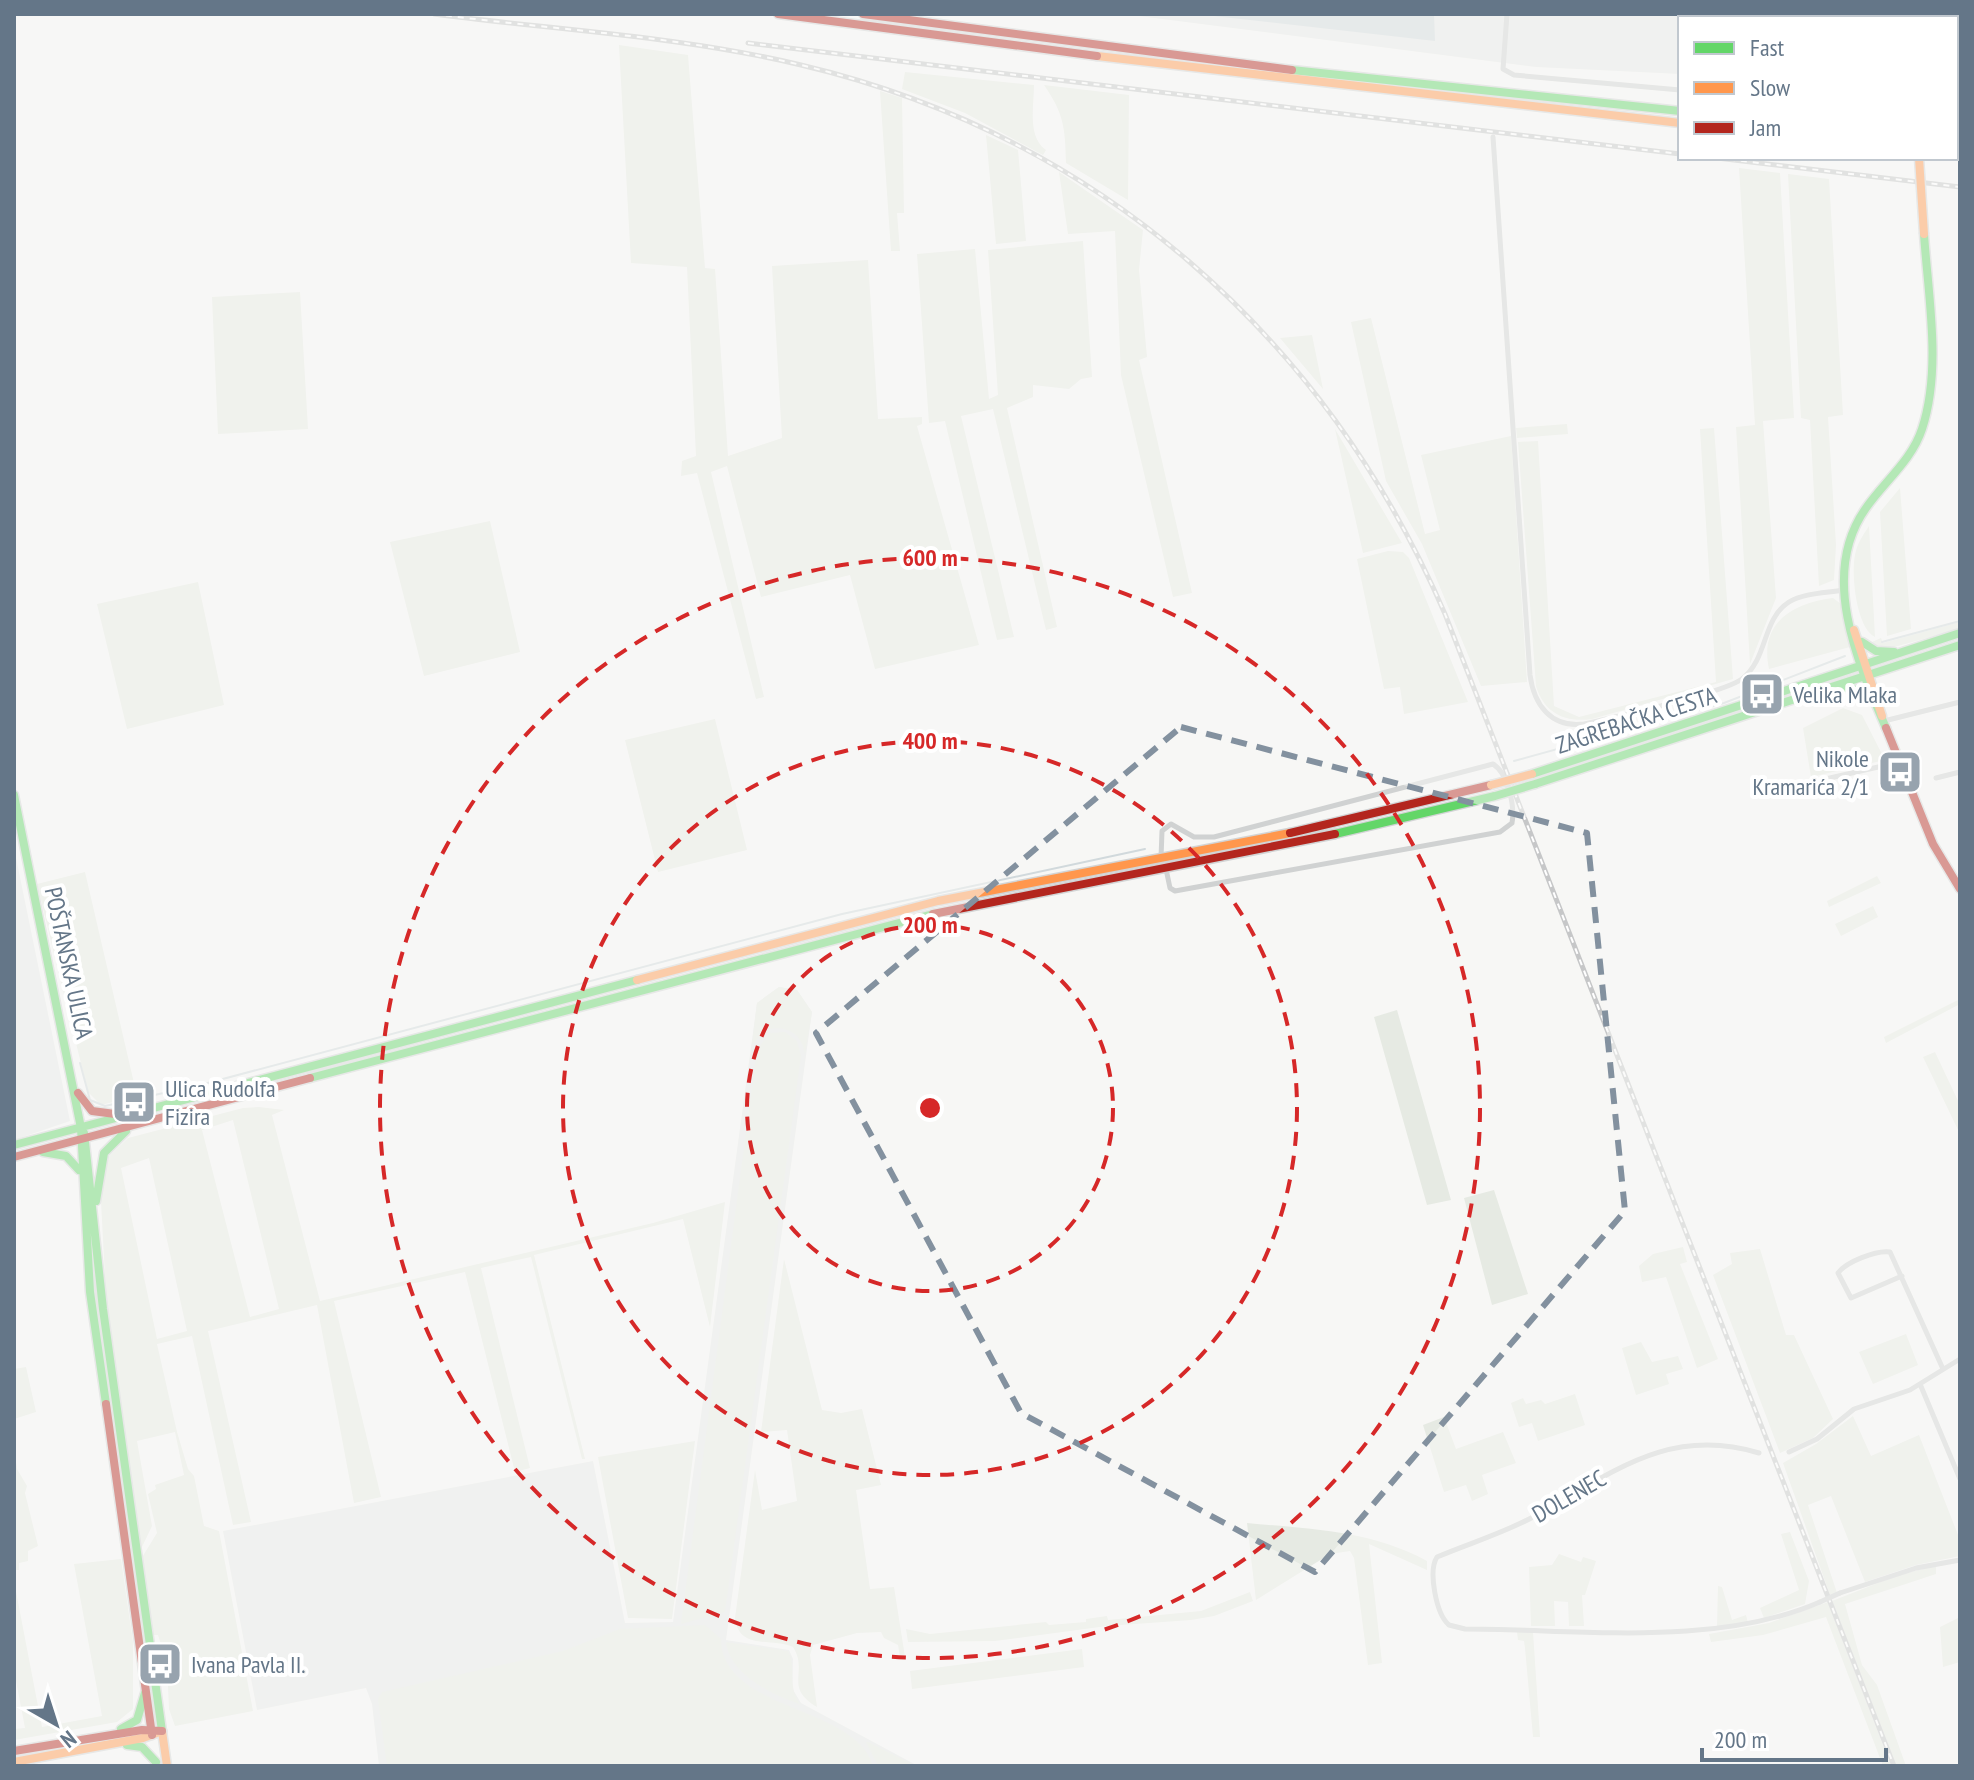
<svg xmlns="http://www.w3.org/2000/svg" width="1974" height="1780" viewBox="0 0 1974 1780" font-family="'PT Sans Narrow',sans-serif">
<rect width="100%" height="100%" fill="#f7f7f5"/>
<path fill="#e7e9e8" d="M1123 14H1684L1680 18V74L1536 67Z
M14 848 70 1121 14 1140Z
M779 987 797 990 812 1012 726 1640 789 1650 793 1659 792 1688 801 1703 918 1766H379L372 1704 366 1688 257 1710 223 1531 593 1461 625 1623 673 1622 757 1003Z"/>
<path fill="#e6eae3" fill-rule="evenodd" d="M619 45 688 55 705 268 715 269 728 456 782 438 772 266 868 260 878 419 922 417V424L917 426 979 645 875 669 850 575 761 597 727 466 711 472 764 697 756 699 697 473 681 476 682 461 696 456 687 267 631 263Z
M905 72 1034 85C1034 106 1027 137 1046 150L1043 155 965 113 902 89Z
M1044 85 1129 95 1128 200 1066 163C1065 127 1064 114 1044 85Z
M880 91 902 98 904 213H897L900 251H891Z
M986 135 1018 150 1026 241 996 244Z
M1739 168 1780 173 1794 418 1763 421 1776 598 1750 664 1736 427 1755 425Z
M1059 172 1143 230 1139 270 1147 357 1139 360 1192 593 1173 597 1121 375 1115 231 1068 234Z
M1788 174 1829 179 1843 415 1828 417 1836 545 1834 580 1819 586 1810 420 1801 418Z
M1083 241 1092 377 1081 379 1069 389 1033 385V397L1007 408 1057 627 1046 630 993 409 961 416 1014 637 997 640 945 421 929 423 917 254 975 249 989 399 998 395 988 250Z
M300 292 308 429 218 434 212 297Z
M1371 318 1425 534 1440 530 1421 455 1511 436 1527 682 1481 686 1422 544 1386 481 1351 322Z
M1312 335 1323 389 1280 338Z
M1567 424 1568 434 1517 438 1516 428Z
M1714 428 1733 679 1592 719C1565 723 1544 713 1536 686L1518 442 1538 441 1554 706 1579 717 1716 682 1700 429Z
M1335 429 1402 543 1363 553Z
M1900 488 1911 629 1887 636 1880 512Z
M490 521 520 652 424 676 390 542Z
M1869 526 1875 637C1856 628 1851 574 1855 555 1857 544 1863 535 1869 526Z
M1388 551 1403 552 1409 558 1468 702 1404 714 1400 687 1384 689 1357 559Z
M198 582 224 705 127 729 97 604Z
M1833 598 1841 604 1850 647 1769 669C1759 623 1792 603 1833 598Z
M1960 622V629L1887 649 1874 648 1872 642 1881 638 1883 643Z
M1843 708 1862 715 1885 760 1811 777 1803 728Z
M715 719 747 850 658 872 625 740Z
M85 872 137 1096 101 1105 88 1092 37 884Z
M1877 876 1881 883 1829 907 1827 901Z
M1873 906 1878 917 1841 936 1835 924Z
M779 987 797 990 812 1012 805 1054C801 1033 788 1026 768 1029L752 1044 757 1003Z
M1960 999V1004L1886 1043 1884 1037Z
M1397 1010 1451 1200 1427 1205 1374 1017Z
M785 1032 797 1041 801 1056 725 1612 681 1624 757 1049 770 1033Z
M1935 1052 1960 1105V1134L1923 1057Z
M259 1107 284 1110 272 1115 320 1301 653 1223 725 1202 710 1327 683 1219 534 1255 585 1459H582L531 1257 481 1268 530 1468 515 1472 465 1272 334 1301 381 1497 354 1503 317 1305 208 1331 251 1522 233 1525 192 1336 157 1344 177 1432 188 1469 194 1476 204 1526 219 1531 253 1711 175 1726 169 1709 167 1664 158 1635H152L141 1559 157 1533 148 1494 156 1489 155 1485 184 1475 175 1432 137 1441 152 1526 141 1549 107 1315 100 1183 103 1162 128 1138 243 1108ZM233 1120 279 1309 250 1317 202 1130ZM149 1158 187 1331 157 1339 121 1168Z
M1494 1190 1528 1294 1492 1305 1464 1198Z
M1683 1247 1687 1262 1680 1264 1718 1359 1697 1368 1666 1277 1642 1282 1639 1266 1653 1254Z
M1760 1249 1786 1335H1794L1833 1419 1813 1438 1780 1453 1713 1275 1732 1264 1730 1253Z
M784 1259 822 1410 841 1413 862 1409 881 1485 856 1490 870 1589 894 1587 905 1657H900L898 1645 884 1638 881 1632 857 1633 813 1645 810 1655 817 1707C783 1687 809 1672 793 1647 771 1637 739 1651 735 1618L755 1470 762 1510 797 1501 787 1430 761 1432Z
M1906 1334 1918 1365 1873 1384 1859 1352Z
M1641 1342 1652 1362 1678 1356 1683 1369 1666 1374 1669 1384 1636 1395 1622 1348Z
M26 1367 36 1412 14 1419V1369Z
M1575 1394 1585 1425 1538 1441 1532 1423 1519 1427 1511 1403 1523 1398 1526 1404 1541 1400 1545 1404Z
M1853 1416 1871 1456 1919 1435 1960 1540V1556L1916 1565 1865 1582 1831 1496 1808 1505 1837 1593 1830 1595 1783 1463 1816 1444Z
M1444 1417 1456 1449 1503 1432 1516 1463 1482 1475 1488 1494 1472 1501 1466 1485 1444 1492 1423 1425Z
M695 1441 672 1619 628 1618 598 1457Z
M14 1447 17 1469 27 1486 25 1493 38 1546 28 1551V1561L19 1563V1570H16Z
M1247 1523C1309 1529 1370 1530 1427 1561V1570L1369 1544 1382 1663 1368 1665 1354 1558 1350 1551 1330 1554 1256 1600Z
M1790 1532 1809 1581 1805 1604 1764 1618 1760 1608 1799 1590 1781 1534Z
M1559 1554 1581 1562 1583 1557 1596 1561 1585 1595H1582L1584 1626H1569L1568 1602 1554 1601 1555 1626H1531L1529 1567 1552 1565Z
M121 1559 133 1642V1709L117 1722 14 1740V1729L25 1728 14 1670V1581L42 1727 102 1716 74 1564Z
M1936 1566V1574L1845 1604 1862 1665 1877 1685 1906 1766H1896L1832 1601 1901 1574Z
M1718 1586 1722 1587 1732 1620 1746 1615 1748 1623 1717 1627Z
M1250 1592 1253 1601 1214 1616 1191 1620 1107 1626 995 1641 908 1642 906 1629 930 1634 1046 1622 1049 1625 1086 1622V1619L1107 1616 1108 1620 1201 1611Z
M1828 1602 1891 1766H1883L1826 1617 1763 1635 1711 1642 1709 1634 1769 1623Z
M1960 1617V1662L1943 1667 1940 1627Z
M705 1625 721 1639C722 1712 856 1705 873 1766H387L378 1699 382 1692 563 1651 620 1629Z
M1517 1632H1533L1540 1737H1533L1525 1648 1524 1641 1518 1640Z
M726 1642 788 1651C797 1669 787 1687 800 1704 773 1695 730 1675 726 1642Z
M1082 1649 1084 1667 912 1689 910 1671Z
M866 1742H868L916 1766H878Z"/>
<path fill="#d1d9dc" d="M1196 14H1434L1435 41Z"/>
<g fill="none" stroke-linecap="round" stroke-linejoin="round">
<path stroke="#d1d9dc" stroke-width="2" d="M1882 642 1960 621
M1514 761 1724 703 1845 656
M80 1063 90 1100 105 1106 204 1084 842 914 1145 849"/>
<g stroke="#d2d4d5" stroke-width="11">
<path id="fast" d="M1292 70 1680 111
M1862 642 1876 651 1894 652
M1840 687 1856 690 1870 701
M1886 728C1857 661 1819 574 1866 508 1884 482 1912 460 1922 429 1942 368 1928 296 1924 234
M1532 774 1960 633
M1535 784 1960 645
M14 795 81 1128 90 1292 106 1404
M1335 834 1495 796
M310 1078 933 914
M84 1133 103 1309 162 1731
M14 1145 637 980
M43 1152 66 1156 79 1170
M96 1201 104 1153 126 1131
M121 1729 137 1720 145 1693
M127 1745 142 1747 156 1762"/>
</g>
<g stroke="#d2d4d5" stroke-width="11">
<path id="slow" d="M1097 56 1680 123
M1956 143H1960
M1956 154 1960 155
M1854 630 1882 716
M637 980 938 901 1290 833
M162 1731 167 1766
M14 1762 143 1738 162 1731"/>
</g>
<g stroke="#d2d4d5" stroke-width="11">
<path id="jam" d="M778 14 1097 56
M863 14 1292 70
M1913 14V18
M1886 728 1933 844 1960 889
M1290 833 1491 785
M933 914 1335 834
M78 1093 92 1111 115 1114
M14 1157 310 1078
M106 1404 152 1735
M14 1751 142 1730 162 1731"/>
</g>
<path stroke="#d0d2d2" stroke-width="5" d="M1507 14 1503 69 1514 75 1680 90
M1493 137 1530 675C1534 705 1551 728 1584 724 1615 717 1721 694 1742 679 1768 659 1762 619 1789 602 1804 593 1826 593 1843 590
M1884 721 1960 702
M1936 778 1960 772
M1808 783 1900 762
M1161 858 1162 831 1171 824 1194 837H1214L1493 764C1508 773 1515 806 1512 823L1500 832 1175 891 1170 888 1166 869
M1902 1276 1851 1298 1838 1273C1846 1262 1876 1250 1890 1252L1943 1369
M1920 1384 1960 1479
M1789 1452 1817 1439 1854 1409 1910 1390 1960 1359
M1759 1453C1667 1425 1610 1475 1535 1516 1504 1533 1470 1543 1437 1557 1428 1571 1436 1614 1449 1625L1465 1629C1580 1629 1714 1648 1820 1602
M1840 1593 1916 1568 1960 1560"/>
<use href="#fast" stroke="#63d668" stroke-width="8"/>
<use href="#slow" stroke="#ff974d" stroke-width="8"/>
<use href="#jam" stroke="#b3261e" stroke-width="8"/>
<g stroke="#c6c7c8" stroke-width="5">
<path id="rail" d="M434 14C556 30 681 36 801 65 1097 135 1325 336 1445 614L1894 1766
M748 43 1680 154
M1717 158 1960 187"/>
</g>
<use href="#rail" stroke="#fff" stroke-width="2" stroke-dasharray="6" stroke-linecap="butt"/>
<g stroke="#d2d4d5" stroke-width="11" stroke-linecap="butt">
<path id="fast-bridge" d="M1495 796 1535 784"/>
</g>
<g stroke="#d2d4d5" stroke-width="11" stroke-linecap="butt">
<path id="slow-bridge" d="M1919 158 1924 234
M1491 785 1532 774"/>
</g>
<path stroke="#d0d2d2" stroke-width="5" d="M1820 1602 1840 1593"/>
<use href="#fast-bridge" stroke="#63d668" stroke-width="8"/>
<use href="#slow-bridge" stroke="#ff974d" stroke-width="8"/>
</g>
<path d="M0 0H1974V1780H0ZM1181 727 1587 833 1625 1211 1315 1572 1021 1413 816 1033Z" fill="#f7f7f5" fill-opacity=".55" fill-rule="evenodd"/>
<path fill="none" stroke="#83919f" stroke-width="6" stroke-dasharray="16 10" stroke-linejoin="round" d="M1181 727 1587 833 1625 1211 1315 1572 1021 1413 816 1033Z"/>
<g fill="none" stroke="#d62828" stroke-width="4" stroke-dasharray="14 10">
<circle cx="930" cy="1108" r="183"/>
<circle cx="930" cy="1108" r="367"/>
<circle cx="930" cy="1108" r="550"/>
</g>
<defs>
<g id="bus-square" transform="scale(2.3)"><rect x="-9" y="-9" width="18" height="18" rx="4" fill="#97a3ae" stroke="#fff"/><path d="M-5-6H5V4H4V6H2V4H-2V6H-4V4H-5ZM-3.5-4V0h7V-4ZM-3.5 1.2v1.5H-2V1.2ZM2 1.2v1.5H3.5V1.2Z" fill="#fff"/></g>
</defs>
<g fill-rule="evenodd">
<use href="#bus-square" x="1762" y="694"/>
<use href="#bus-square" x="1900" y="772"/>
<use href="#bus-square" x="134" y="1102"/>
<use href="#bus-square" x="160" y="1664"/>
</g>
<g text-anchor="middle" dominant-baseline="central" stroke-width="8" stroke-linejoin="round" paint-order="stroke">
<g font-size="24" fill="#647688" stroke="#fff" text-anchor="start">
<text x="1793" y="694">Velika Mlaka</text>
<text x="1869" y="758" text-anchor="end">Nikole<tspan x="1869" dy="28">Kramarića 2/1</tspan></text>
<text x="165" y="1088">Ulica Rudolfa<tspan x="165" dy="28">Fizira</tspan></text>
<text x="191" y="1664">Ivana Pavla II.</text>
</g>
<g font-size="24" fill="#647688" stroke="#fff">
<text transform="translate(1636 720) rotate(-18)">ZAGREBAČKA CESTA</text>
<text transform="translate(69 963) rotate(78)">POŠTANSKA ULICA</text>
<text transform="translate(1569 1496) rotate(-30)">DOLENEC</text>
</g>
</g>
<circle cx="930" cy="1108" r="12" fill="#d62828" stroke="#fff" stroke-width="4"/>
<g font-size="24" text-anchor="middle" font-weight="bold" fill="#d62828" stroke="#fff" stroke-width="8" stroke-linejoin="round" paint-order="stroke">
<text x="930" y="566">600 m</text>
<text x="930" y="749">400 m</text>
<text x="930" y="933">200 m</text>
</g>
<rect width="1974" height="1780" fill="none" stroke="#647688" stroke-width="32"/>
<rect x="1678" y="16" width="280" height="144" fill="#ffffff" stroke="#c1c8cf" stroke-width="2"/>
<rect x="1694" y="42" width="40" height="12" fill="#63d668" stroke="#c1c8cf" stroke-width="2"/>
<text x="1750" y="56" font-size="24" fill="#647688">Fast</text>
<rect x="1694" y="82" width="40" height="12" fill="#ff974d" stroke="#c1c8cf" stroke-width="2"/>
<text x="1750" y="96" font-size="24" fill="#647688">Slow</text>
<rect x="1694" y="122" width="40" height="12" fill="#b3261e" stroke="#c1c8cf" stroke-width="2"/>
<text x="1750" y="136" font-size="24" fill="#647688">Jam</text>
<g transform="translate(56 1724) rotate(141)" stroke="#ffffff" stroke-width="6" paint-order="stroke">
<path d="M0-6L14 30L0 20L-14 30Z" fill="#647688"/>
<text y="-12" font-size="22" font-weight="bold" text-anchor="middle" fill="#647688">N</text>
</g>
<path d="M1702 1748v12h184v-12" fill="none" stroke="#647688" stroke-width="4"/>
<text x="1714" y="1748" font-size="24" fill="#647688" stroke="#ffffff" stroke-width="6" paint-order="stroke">200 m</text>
</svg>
